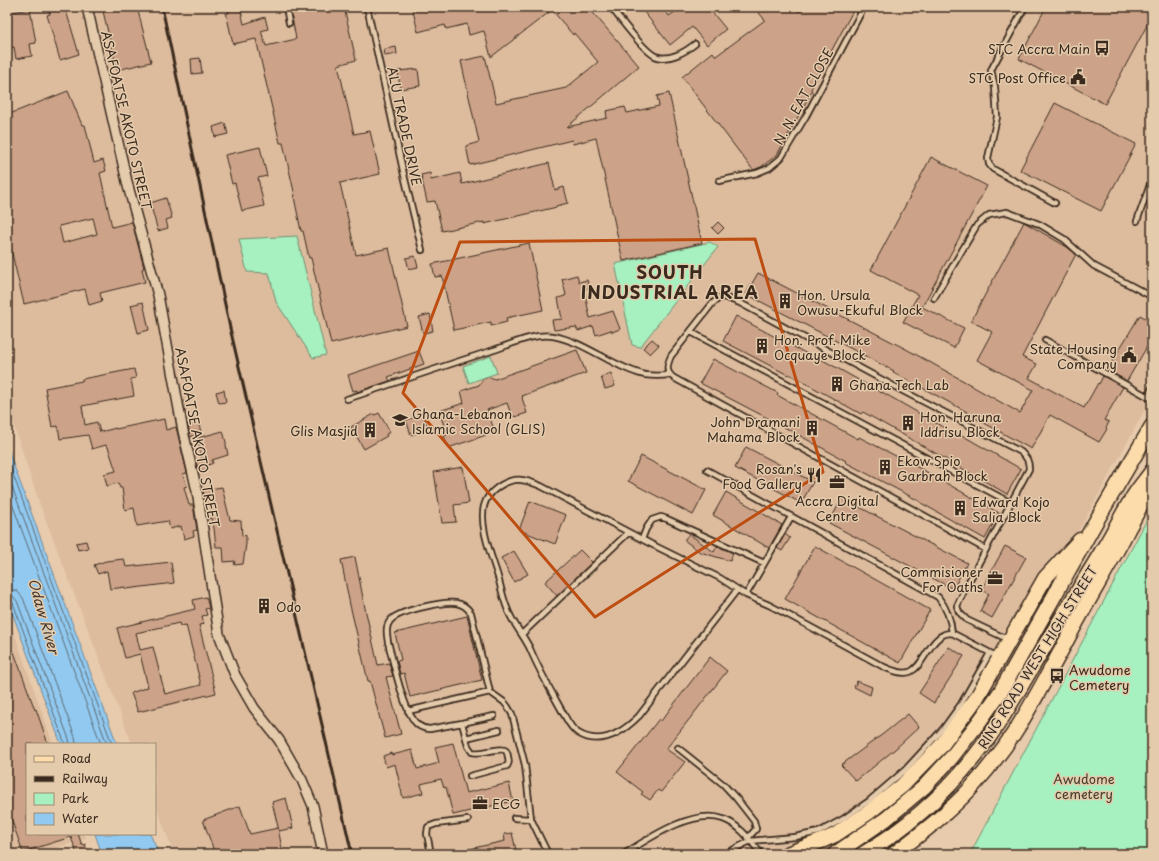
<svg xmlns="http://www.w3.org/2000/svg" width="1159" height="861" viewBox="0 0 1159 861" font-family="'Playpen Sans',sans-serif">
<rect width="100%" height="100%" fill="#e8cbac"/>
<filter id="ink" filterUnits="userSpaceOnUse"><feTurbulence type="fractalNoise" baseFrequency=".025" numOctaves="2"/><feDisplacementMap in="SourceGraphic" scale="8" xChannelSelector="R" yChannelSelector="G"/><feConvolveMatrix kernelMatrix="1 2 1 2 8 2 1 2 1" color-interpolation-filters="sRGB"/></filter>
<g filter="url(#ink)">
<path fill="#ddbc9e" d="M7 7H1152V397L979 713 917 787 827 854H174L155 803V744H132L40 505 7 405Z
M7 612 53 744H27V834H84L86 838 39 854H14L7 833Z"/>
<path fill="#a7f0bf" stroke="#718d6e" d="M297 236 326 355 313 358 276 302 269 273 247 272 239 239Z
M710 242 718 247 640 347 632 345 615 264Z
M491 356 497 373 469 383 463 366Z
M1152 510V854H970Z"/>
<path fill="#91c9f0" stroke="#6f899c" d="M7 443 11 458 117 744H61L7 599Z
M95 834H150L159 854H102Z"/>
<g fill="none" stroke-linecap="round" stroke-linejoin="round">
<path stroke="#5d6a72" stroke-width="1" d="M7 458 112 744
M7 473 107 744
M7 490 101 744
M7 589 17 591 23 598 75 737 76 744
M7 595 13 596 17 601 69 739 70 744
M7 600H10L13 603 65 744"/>
</g>
<path fill="#cca388" stroke="#3b2a1e" fill-rule="evenodd" d="M48 7H65L79 54 60 60 47 15 50 14Z
M102 7H137L151 62 117 70Z
M227 7H240L244 24 265 17 268 29 261 31 266 46 296 39 290 7H344L356 60 338 65 354 134 370 131 380 174 340 183 356 255 389 248 407 326 331 344 311 258H309L303 231H301L294 197 295 196 283 143H280L256 39 233 44 226 13H229Z
M412 7H588L639 66 567 127 607 118 606 111 625 107 627 113 659 106 657 96 669 93 702 243 623 261 596 138 573 144 572 140 470 165 466 146 479 142 461 61 485 56 496 103 566 88 598 62 574 33 573 35 552 10 491 57 484 31 469 35 467 24 446 29 445 25 418 32Z
M640 7H662L669 16 682 7H718L712 12 726 29 707 45 692 27 670 45Z
M754 7H795L799 12 805 7H855L811 89 812 91 777 155 761 167 753 170 682 77 713 52 716 56 765 20Z
M1046 7H1152V16L1105 104 1019 59Z
M30 9 36 43 30 44 32 56 16 59 14 47 7 48V13Z
M396 47 397 54 385 56 384 49Z
M200 58 202 73 192 74 191 59Z
M418 69 420 86 400 89 398 71Z
M68 91 82 125H85L94 163 103 160 106 171 100 173 112 227 132 222 144 268 142 269 145 282 100 293 102 301 89 305 85 289 24 304 8 237 7 238V115ZM93 218 97 234 63 243 59 226Z
M1055 103 1136 144 1101 211 1020 170Z
M225 123 228 134 215 137 213 127Z
M260 147 267 176 258 178 264 206 242 211 235 183 232 184 225 155Z
M931 157 987 186 922 307 964 328 954 348 903 322 918 295 871 270Z
M549 163 555 190 564 187 568 203 556 206 557 207 484 224V222L442 231 435 201 427 202 421 175 430 173 431 180 460 173 462 184Z
M166 198 172 218 166 220 168 228 158 231 150 203Z
M718 222 724 228 718 234 712 228Z
M1024 222 1067 247 1076 254 1022 357 1037 364 1029 378 1084 408 1098 383 1099 384 1103 376 1123 387 1104 420 1109 422 1106 428 1107 429 1099 442 1050 415 1031 449 966 413 967 412 893 372 894 371 746 294 758 273 906 349 971 385H970L1020 413 1033 390 977 360 992 332 971 321Z
M529 243 543 310 506 318 507 322 491 326V322L454 330 442 276 435 277 432 264Z
M415 256 418 267 409 269 406 258Z
M577 275 579 282 587 280 589 288 584 289 590 318 613 311 620 329 612 332 611 330 596 335 593 326 578 331 576 327 554 330 552 320 562 319 558 298 565 296V295H566L562 279Z
M143 302 149 330 138 333 131 305Z
M430 314 433 331 423 333 419 317Z
M1140 315 1152 322V338L1127 381 1107 370Z
M736 316 811 356 812 354 882 393V392L957 435 958 433 1021 469 1007 494 863 412 861 414 789 374 788 375 723 341Z
M652 339 659 345 650 354 643 348Z
M577 350 586 373 522 396 523 397 522 398 527 413 515 417V416L512 417 507 403 487 410 495 432 448 448 444 436 447 435 439 411 464 403 461 391 479 385 483 379 489 377 495 379Z
M419 351 424 364 388 377 390 381 357 392V390L353 391 348 375Z
M713 359 778 393 777 395 858 439 859 437 925 471 999 513 985 539 921 503V502L845 462 846 461 773 421 700 383Z
M134 369 136 378 131 379 134 396 82 406 85 425 97 422 100 432 116 428V429L164 419 166 430 176 427 187 473 183 474 187 486 184 487 189 505H193L197 530 193 531 194 536 184 539 181 526 170 529 168 521 137 526 134 508 125 510 122 488H120L118 483 107 486 104 474 116 471 108 447H107L106 445 92 449 88 435 60 439 58 426 52 427 45 388 82 381V379Z
M611 373 615 386 605 389 601 377Z
M224 390 226 402 219 403 216 392Z
M379 413 390 432 386 434 387 436 364 449 351 427 374 414 375 415Z
M423 414 428 429 411 435 406 420Z
M198 419 201 433 190 437 188 423H189V421Z
M223 431 226 442V445L228 455 212 460 213 463 206 466 207 470 199 472 196 462 202 460 197 438Z
M746 447 813 482 801 503 735 468Z
M641 456 706 490 693 515 628 481Z
M463 467 469 503 454 505 456 522 442 523 434 472Z
M222 487 230 520 241 521 242 536 246 535V544L243 564 234 565 235 561 224 562 223 547H216L214 528 211 518 207 519 203 490Z
M726 492 782 525 769 548 713 515Z
M842 498 967 563 953 589 829 523Z
M530 501 566 515 555 544 519 530Z
M689 534 714 552 717 546 733 553 730 561 700 552 684 540Z
M785 534 790 538 782 551 777 548Z
M86 541 88 548 78 550 76 543Z
M815 546 930 610 900 663 785 599Z
M1005 546 1026 557 992 618 980 611 989 594 981 590Z
M580 550 592 562 557 596 545 582Z
M514 551 528 574 514 582 501 558Z
M355 557 365 608 378 665 389 663 393 676 386 677 401 734 385 738 370 681H368L350 605 341 560Z
M124 559 126 567 171 562 174 583 126 589 125 587 110 589 107 571 98 574 94 565 106 561Z
M206 597 209 608 205 609 207 615 202 616 204 624 199 625 216 693 138 712 131 693 148 687 140 654 125 658 117 628 195 609 193 600ZM179 623 180 626 186 625 201 685 165 694 153 647 140 650 136 633Z
M467 616 482 680 410 697 404 673 400 674 397 661 401 660 395 633Z
M949 647 964 656 934 703 919 693Z
M14 652 35 710 36 709 48 744H27V834H78L82 845 85 844 87 851 80 854H77L71 837 23 852 10 816 7 806V654Z
M710 657 727 671 666 749 685 762 661 792 658 790 650 800 641 794 643 792 617 772 659 719 661 721Z
M857 681 872 687 870 695 854 687Z
M908 714 919 727 894 750 856 781 841 765 883 734Z
M453 743 466 793 509 783 513 801 453 815 446 787 444 788 441 779 421 784 423 793 403 798 395 764 386 767 383 756 391 753 392 755 412 750 417 769 439 763 435 747Z
M286 798 293 828 279 831 272 802Z
M240 806 250 834 278 828 283 854H215L203 820Z
M512 833 516 850 499 854H460V851L505 841 504 834Z"/>
<g fill="none" stroke-linecap="round" stroke-linejoin="round">
<g stroke="#3b2a1e" stroke-width="8">
<path id="lane" d="M286 7 289 23
M367 7 404 175 422 250
M611 7C620 19 643 50 655 56 668 62 685 52 695 44
M1025 7 991 70 995 87 997 117 988 158 989 164 993 169 1055 203
M719 181 757 173 769 168 781 158 806 116 864 7
M1137 221 1152 179
M934 298 977 225 989 215 1007 212 1039 224 1064 239 1094 266 1147 294 1152 296
M691 332 1011 503
M1045 340 1152 399
M1148 396 1152 388
M347 399C395 383 443 366 491 351 510 345 533 333 553 336 586 342 612 367 645 375 653 376 661 376 669 375
M707 470 938 597C946 607 951 620 952 633
M642 539 646 529 652 520 661 517 667 519 764 563
M985 549 674 378C665 372 667 365 671 356L712 304 719 298 724 297 740 303 901 390 1021 452C1027 458 1029 461 1029 469L968 583 957 606 959 612 967 620 1007 639
M737 590 639 716C623 732 601 747 578 733 570 728 566 718 562 711 551 691 540 672 531 651 526 639 517 629 511 617 504 604 502 591 498 577 492 557 479 527 484 506 486 498 491 492 498 487 514 476 524 479 541 486L651 544 720 578 746 595 769 605 794 618 884 667C915 681 916 668 932 645 935 641 938 637 943 635 946 633 949 633 952 633L998 657
M746 595 791 517
M522 634 628 533
M408 711 490 692 504 702 508 707 512 714 525 765 531 819 548 854
M462 723 494 716
M466 738 499 730
M678 748 723 784 736 798 754 821 756 829 748 838
M470 776 507 766C509 763 509 762 508 757 508 756 507 752 506 751 502 746 480 755 472 752L468 746 462 723 430 729C426 729 422 728 418 725 404 714 393 661 388 642 387 635 385 627 390 621 397 611 443 601 456 603 463 604 467 607 471 613L490 692
M514 818 531 819
M7 845 10 854
M431 854 427 834 428 827 436 824 468 820
M624 854C648 839 693 808 723 819 740 825 750 840 761 854
M725 854 750 841 795 837 819 832 843 819 869 801 905 770 943 729 961 704 990 653"/>
</g>
<g stroke="#3b2a1e" stroke-width="12">
<path id="street" d="M87 7 128 186 158 295 183 431 197 491 219 634 235 675 254 708 279 740 302 780 313 806 323 854"/>
</g>
<g stroke="#3b2a1e" stroke-width="17">
<path id="primary" d="M787 854 824 840 835 835 868 813 902 786 941 746 976 699 1045 578 1080 540
M835 854 886 819 924 787 951 758 979 722 1001 691 1095 523 1152 426
M863 854C905 829 944 795 974 757 999 726 1018 691 1038 657 1060 620 1083 583 1105 546 1116 528 1125 508 1137 491 1142 484 1147 478 1152 471
M894 854C922 833 948 813 972 787 990 767 1007 745 1021 722 1044 684 1064 644 1086 605 1100 580 1115 555 1128 529 1136 515 1144 500 1149 485"/>
</g>
<use href="#lane" stroke="#e4cbac" stroke-width="4.5"/>
<use href="#street" stroke="#e4cbac" stroke-width="9"/>
<use href="#primary" stroke="#fddcac" stroke-width="14"/>
<path stroke="#3b2a1e" stroke-width="3" d="M162 7 230 328 352 854"/>
</g>
</g>
<path fill="none" stroke="#bd4d10" stroke-width="3" stroke-linejoin="round" d="M755 239 823 472 595 617 403 393 460 242Z"/>
<defs>
<g id="bus-bare" transform="scale(1.2)"><path d="M-5-6H5V4H4V6H2V4H-2V6H-4V4H-5ZM-3.5-4V0h7V-4ZM-3.5 1.2v1.5H-2V1.2ZM2 1.2v1.5H3.5V1.2Z" fill="#3b2a1e" stroke="#e4cbac" stroke-width="2.5" paint-order="stroke"/></g>
<g id="civic-bare" transform="scale(1.2)"><path d="M-.6-6.5H3V-4.5H.6V-3L4-1V1h2V6H-6V1h2V-1L-.6-3ZM-1.2 2.5V6h2.4V2.5Z" fill="#3b2a1e" stroke="#e4cbac" stroke-width="2.5" paint-order="stroke"/></g>
<g id="building-bare" transform="scale(1.2)"><path d="M-4-6H4V6H1V3H-1V6H-4ZM-2.5-4.3h1.7v1.8h-1.7ZM.8-4.3h1.7v1.8H.8ZM-2.5-1h1.7V.8h-1.7ZM.8-1h1.7V.8H.8Z" fill="#3b2a1e" stroke="#e4cbac" stroke-width="2.5" paint-order="stroke"/></g>
<g id="school-bare" transform="scale(1.2)"><path d="M0-5L7-2L0 1L-7-2ZM-4 1L0 2.5L4 1V4Q0 6-4 4Z" fill="#3b2a1e" stroke="#e4cbac" stroke-width="2.5" paint-order="stroke"/></g>
<g id="restaurant-bare" transform="scale(1.2)"><path d="M-5-6h1v4h1v-4h1v4h1v-4h1v5L-1.5 .5V6h-2V.5L-5-1ZM5-6V6H3V1.5H1.5Q1.5-4 5-6Z" fill="#3b2a1e" stroke="#e4cbac" stroke-width="2.5" paint-order="stroke"/></g>
<g id="office-bare" transform="scale(1.2)"><path d="M-6-3h4V-5.5h4V-3h4V5H-6ZM-1-4.5V-3h2v-1.5ZM-6 0V1H6V0Z" fill="#3b2a1e" stroke="#e4cbac" stroke-width="2.5" paint-order="stroke"/></g>
</defs>
<g fill-rule="evenodd">
<use href="#bus-bare" x="1102" y="48"/>
<use href="#civic-bare" x="1078" y="77"/>
<use href="#building-bare" x="785" y="301"/>
<use href="#building-bare" x="762" y="346"/>
<use href="#civic-bare" x="1129" y="355"/>
<use href="#building-bare" x="837" y="384"/>
<use href="#school-bare" x="400" y="420"/>
<use href="#building-bare" x="908" y="423"/>
<use href="#building-bare" x="812" y="428"/>
<use href="#building-bare" x="370" y="430"/>
<use href="#building-bare" x="885" y="467"/>
<use href="#restaurant-bare" x="814" y="475"/>
<use href="#office-bare" x="837" y="482"/>
<use href="#building-bare" x="960" y="508"/>
<use href="#office-bare" x="995" y="578"/>
<use href="#building-bare" x="264" y="606"/>
<use href="#bus-bare" x="1057" y="676"/>
<use href="#office-bare" x="480" y="803"/>
</g>
<g text-anchor="middle" dominant-baseline="central" stroke-width="3" stroke-linejoin="round" paint-order="stroke">
<g font-size="13" fill="#3b2a1e" stroke="#e4cbac" text-anchor="start">
<text x="1090" y="48" text-anchor="end">STC Accra Main</text>
<text x="1066" y="77" text-anchor="end">STC Post Office</text>
<text x="797" y="294">Hon. Ursula<tspan x="797" dy="15">Owusu-Ekuful Block</tspan></text>
<text x="774" y="339">Hon. Prof. Mike<tspan x="774" dy="15">Ocquaye Block</tspan></text>
<text x="1117" y="348" text-anchor="end">State Housing<tspan x="1117" dy="15">Company</tspan></text>
<text x="849" y="384">Ghana Tech Lab</text>
<text x="412" y="413">Ghana-Lebanon<tspan x="412" dy="15">Islamic School (GLIS)</tspan></text>
<text x="920" y="416">Hon. Haruna<tspan x="920" dy="15">Iddrisu Block</tspan></text>
<text x="800" y="421" text-anchor="end">John Dramani<tspan x="800" dy="15">Mahama Block</tspan></text>
<text x="358" y="430" text-anchor="end">Glis Masjid</text>
<text x="897" y="460">Ekow Spio<tspan x="897" dy="15">Garbrah Block</tspan></text>
<text x="802" y="468" text-anchor="end">Rosan's<tspan x="802" dy="15">Food Gallery</tspan></text>
<text x="837" y="500" text-anchor="middle">Accra Digital<tspan x="837" dy="15">Centre</tspan></text>
<text x="972" y="501">Edward Kojo<tspan x="972" dy="15">Salia Block</tspan></text>
<text x="983" y="571" text-anchor="end">Commisioner<tspan x="983" dy="15">For Oaths</tspan></text>
<text x="276" y="606">Odo</text>
<text x="1069" y="669">Awudome<tspan x="1069" dy="15">Cemetery</tspan></text>
<text x="492" y="803">ECG</text>
</g>
<g font-size="13" fill="#3b2a1e" stroke="#e4cbac">
<text transform="translate(803 96) rotate(-61)">N. N. EAT CLOSE</text>
<text transform="translate(127 120) rotate(77)">ASAFOATSE AKOTO STREET</text>
<text transform="translate(405 126) rotate(78)">ALU TRADE DRIVE</text>
<text transform="translate(198 437) rotate(79)">ASAFOATSE AKOTO STREET</text>
<text transform="translate(1037 657) rotate(-58)">RING ROAD WEST HIGH STREET</text>
</g>
<g font-size="13" fill="#463e2e" stroke="#e4cbac">
<text x="1084" y="778">Awudome<tspan x="1084" dy="15">cemetery</tspan></text>
</g>
<g font-size="14" font-style="italic" fill="#443a33" stroke="#e4cbac">
<text transform="translate(44 616) rotate(74)">Odaw River</text>
</g>
<g font-size="17" font-weight="bold" letter-spacing="1" fill="#3b2a1e" stroke="#e4cbac">
<text x="670" y="272">SOUTH<tspan x="670" dy="20">INDUSTRIAL AREA</tspan></text>
</g>
</g>
<rect width="1159" height="861" fill="none" stroke="#e4cbac" stroke-width="24"/>
<rect x="12" y="12" width="1135" height="837" fill="none" stroke="#3b2a1e" stroke-width="1.5" filter="url(#ink)"/>
<rect x="26" y="743" width="130" height="92" fill="#e4cbac" stroke="#a08b73"/>
<rect x="34" y="756" width="20" height="6" fill="#fddcac" stroke="#a08b73"/>
<text x="62" y="763" font-size="12" fill="#3b2a1e">Road</text>
<rect x="34" y="776" width="20" height="6" fill="#3b2a1e" stroke="#a08b73"/>
<text x="62" y="783" font-size="12" fill="#3b2a1e">Railway</text>
<rect x="34" y="793" width="20" height="12" fill="#a7f0bf" stroke="#a08b73"/>
<text x="62" y="803" font-size="12" fill="#3b2a1e">Park</text>
<rect x="34" y="813" width="20" height="12" fill="#91c9f0" stroke="#a08b73"/>
<text x="62" y="823" font-size="12" fill="#3b2a1e">Water</text>
</svg>
